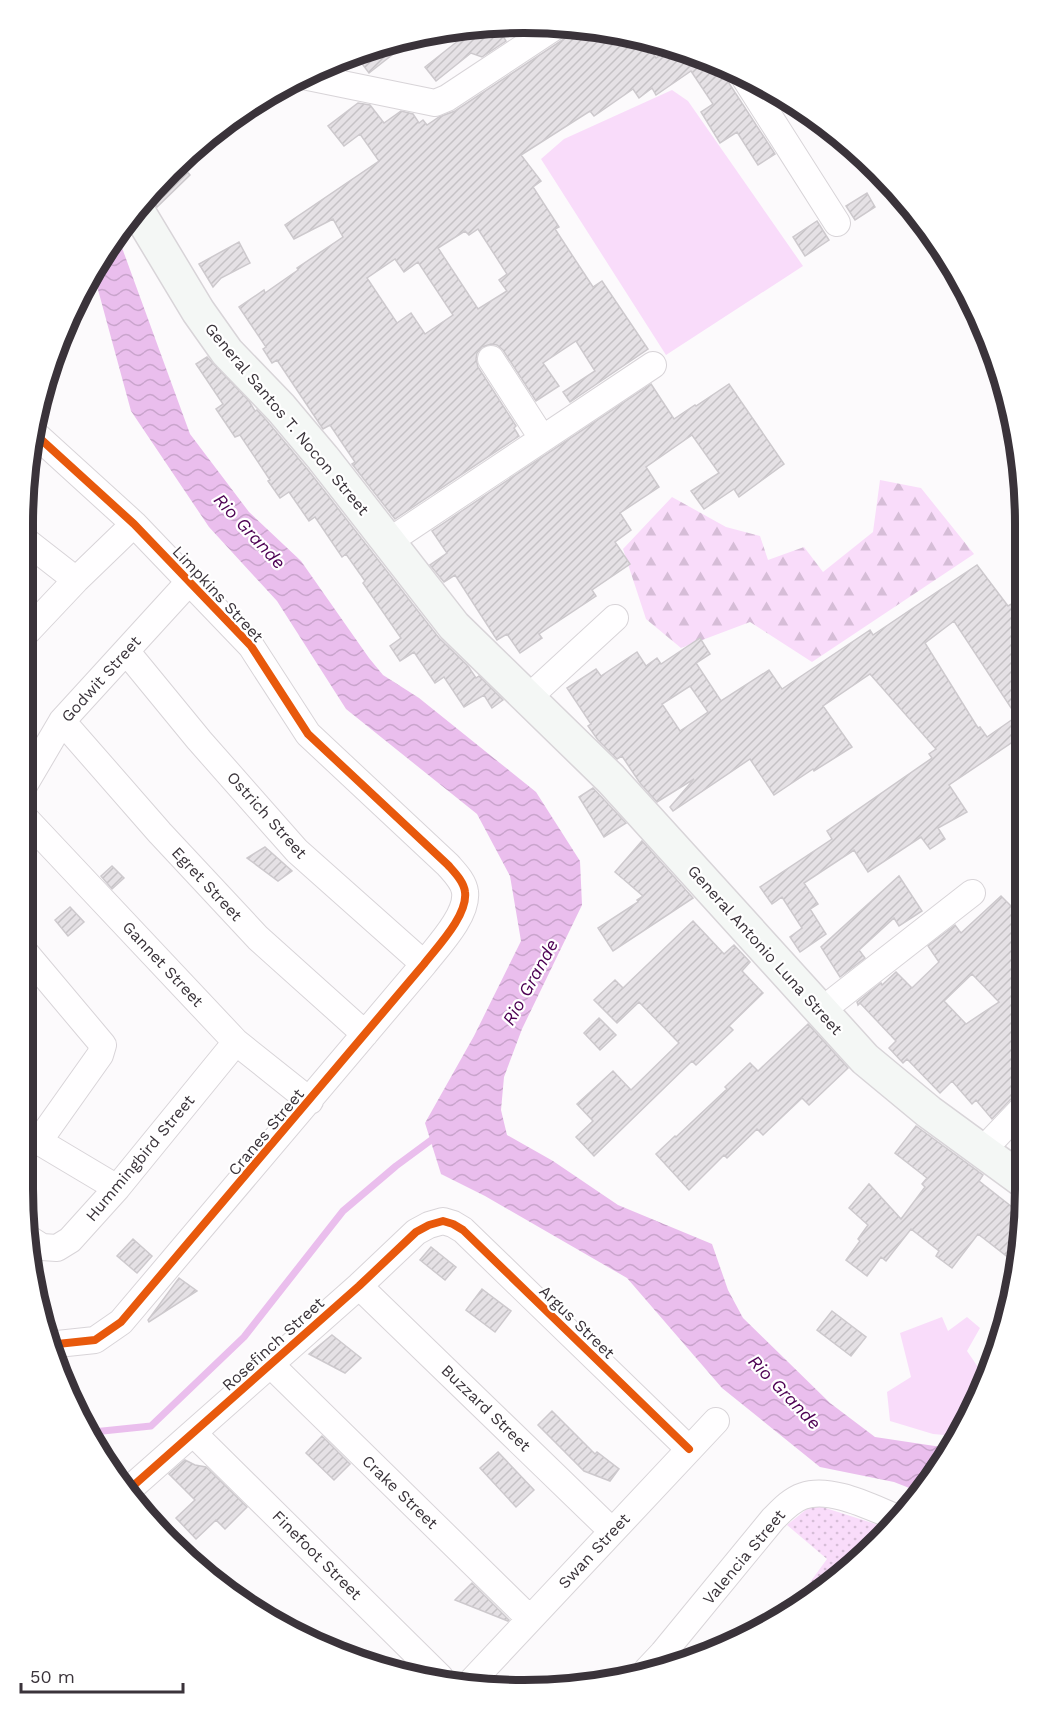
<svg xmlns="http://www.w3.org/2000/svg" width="1048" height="1713" viewBox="0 0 1048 1713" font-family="'Work Sans',sans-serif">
<defs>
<pattern id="forest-firs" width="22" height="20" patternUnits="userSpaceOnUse" patternTransform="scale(1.5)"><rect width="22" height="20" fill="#f9dcfa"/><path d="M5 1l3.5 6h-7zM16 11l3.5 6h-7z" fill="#d6bdd7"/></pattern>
<pattern id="park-dots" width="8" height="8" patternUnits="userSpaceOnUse" patternTransform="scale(1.5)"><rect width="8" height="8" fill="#f9dcfa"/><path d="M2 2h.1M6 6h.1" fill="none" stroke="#d6bdd7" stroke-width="1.8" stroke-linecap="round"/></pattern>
<pattern id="water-waves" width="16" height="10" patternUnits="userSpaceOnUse" patternTransform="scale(1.5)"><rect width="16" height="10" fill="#eabeed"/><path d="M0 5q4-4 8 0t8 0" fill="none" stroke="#c9a4cc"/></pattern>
<pattern id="building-hatch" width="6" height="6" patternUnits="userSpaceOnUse" patternTransform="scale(1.5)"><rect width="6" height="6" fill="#e5e1e5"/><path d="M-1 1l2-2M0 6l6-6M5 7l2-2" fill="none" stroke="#c5c2c5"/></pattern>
</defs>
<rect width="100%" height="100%" fill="#fcfafc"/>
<path fill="#f9dcfa" d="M672 90 688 101 803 266 666 355 541 159 564 139Z
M942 1317 948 1331 967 1317 980 1328 967 1351 980 1370 991 1367 987 1381 956 1436 933 1434 890 1421 887 1392 911 1377 900 1333Z"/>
<path fill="url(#forest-firs)" d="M880 480 921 488 974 554 812 662 750 622 681 648 646 619 623 549 672 497 726 527 760 536 768 560 804 547 823 572 873 532Z"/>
<path fill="url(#park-dots)" d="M813 1504 888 1528 829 1587 792 1607 827 1559 787 1525Z"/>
<path fill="url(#water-waves)" d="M117 234 190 434 249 512 301 561 369 658 383 675 419 698 536 792 580 861 582 905 522 1029 504 1077 501 1110 507 1135 553 1161 618 1205 712 1244 728 1290 743 1318 830 1403 875 1437 948 1448 922 1493 894 1482 820 1467 722 1388 627 1278 485 1196 441 1174 425 1123 474 1036 521 941 510 876 477 814 346 709 277 601 209 527 131 411 94 275Z"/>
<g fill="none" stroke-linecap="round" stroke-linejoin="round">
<path stroke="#eabeed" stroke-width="7" d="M93 1432 151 1426 244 1337 343 1211 396 1166 438 1135"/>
</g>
<path fill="url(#building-hatch)" stroke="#cdc9cd" stroke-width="1.5" fill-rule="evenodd" d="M497 26 506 41 482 57 471 53 436 81 425 67 468 33V27Z
M578 27 643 38 656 58 673 47 716 63 775 154 758 165 737 132 720 143 701 112 713 104 691 71 656 95 652 88 639 98 633 89 594 116 590 111 521 155 541 181 533 187 559 227 555 229 593 287 602 281 648 349 570 402 563 392 595 371 576 341 543 363 559 386 536 401 503 350 497 345 491 344 482 347 477 353 476 359 478 367 516 426 514 428 519 436 395 519 352 464 355 462 330 425 323 429 277 360 272 363 263 349 266 347 239 307 264 290 265 293 298 270 297 268 343 237 333 219 294 239 285 225 379 161 360 134 344 146 328 126 358 103 370 105 384 123 401 111 413 114 419 123 423 120 427 125 439 117 455 111 567 37ZM478 229 507 274 499 280 507 291 478 309 438 248 465 231 469 235ZM395 259 404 272 418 262 453 315 425 334 411 313 397 323 367 278Z
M415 37 369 73 354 53 362 49Z
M179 163 190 175 157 207 149 195Z
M867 193 875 207 855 220 846 206Z
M817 221 829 240 805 256 793 237Z
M239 242 250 263 221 278 213 287 199 264Z
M207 357 249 401 255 411 257 410 267 421 308 470 439 638 468 666 476 678 479 676 503 700 492 708 484 695 464 707 444 677 435 683 414 652 400 661 390 646 401 638 363 583 365 581 346 554 342 557 315 517 309 521 289 492 280 498 268 481 270 480 240 435 235 437 216 409 223 404 196 364Z
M651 384 674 419 695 405 696 406 729 384 784 464 739 497 734 489 704 509 691 491 719 473 692 435 646 467 659 487 620 513 631 530 615 542 630 564 592 590 596 596 539 634 542 638 520 653 507 634 497 640 455 575 444 582 430 565 447 553 432 531Z
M977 565 1008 606 1024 597 1023 726 954 621 925 643 978 728 980 727 987 737 1013 719 1023 735 949 785 967 812 938 828 945 839 930 849 921 837 868 872 854 850 804 883 818 904 810 909 826 934 800 952 790 937 802 928 782 897 772 904 760 887 832 839 827 831 932 758 929 754 936 749 870 674 823 706 852 747 814 771 813 769 774 795 750 759 673 811 670 807 694 779 657 802 640 783 622 756 617 759 598 740 588 726 591 724 567 688 596 669 601 676 637 652 646 666 657 658 661 664 700 638 710 654 696 663 721 701 769 670 782 689 870 630 873 635ZM690 686 708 712 680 731 662 704Z
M593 788 626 823 604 837 579 797Z
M642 841 693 898 613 951 598 928 638 902 637 900 643 896 615 872Z
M265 847 292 871 278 881 247 858Z
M112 866 124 878 112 889 101 876Z
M899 876 922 911 899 926 894 918 859 950 865 958 840 977 821 947Z
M1001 896 1023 918 1022 1094 1017 1095 1011 1099 992 1119 976 1100 972 1104 952 1081 940 1093 907 1059 903 1063 889 1048 896 1041 860 1003 858 1005 857 1002 881 983 882 985 896 972 912 988 939 962 928 946 955 925 961 933ZM972 974 999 1002 966 1024 944 1001Z
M70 907 84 922 68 936 55 920Z
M693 921 724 954 734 945 750 962 742 971 763 993 729 1026 733 1030 696 1065 692 1061 594 1156 576 1137 593 1121 577 1104 613 1071 631 1090 679 1043 639 1002 617 1023 594 1000 615 980 623 988Z
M599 1018 616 1035 600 1050 584 1033Z
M808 1024 848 1068 809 1105 802 1098 763 1135 757 1129 727 1158 724 1155 689 1190 656 1154 675 1136 676 1137 727 1089 725 1087 750 1063 758 1071Z
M916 1126 983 1175 979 1181 1021 1214V1254L1018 1265 978 1234 952 1268 936 1256 939 1251 911 1229 886 1261 881 1257 867 1276 846 1260 860 1241 858 1239 868 1225 849 1208 869 1184 901 1219 925 1187 922 1184 927 1178 895 1153Z
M1022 1131V1152L1012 1141Z
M133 1239 152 1256 137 1273 117 1256Z
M431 1247 456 1267 445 1280 420 1260Z
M179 1278 197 1291 149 1322 148 1320Z
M482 1289 511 1311 495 1332 466 1310Z
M832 1311 866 1337 851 1356 817 1330Z
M332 1335 361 1358 345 1373 309 1354Z
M552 1411 595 1454 597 1452 619 1469 610 1481 584 1471 538 1425Z
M322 1436 350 1464 334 1480 306 1453Z
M498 1452 534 1490 516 1507 480 1468Z
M185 1460 195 1465 206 1467 247 1507 225 1529 216 1520 196 1539 176 1518 195 1500 169 1474Z
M472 1583 509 1620 508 1621 455 1600Z"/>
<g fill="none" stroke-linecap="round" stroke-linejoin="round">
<g stroke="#d8d4d8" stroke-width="28">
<path id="street" d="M741 72 837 223
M303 76 435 103 447 98 559 24
M491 359 542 438
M34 433 134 524 251 646 308 734 448 865C455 873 464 882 465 892 468 915 438 946 424 964L121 1322 95 1340 48 1345
M26 541 76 580
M388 542 653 365
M26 633 76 580 134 524
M126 651 199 740 297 851 424 964
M528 698 615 618
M62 721 160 833 258 938 365 1034
M25 784 62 721 189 582
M25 818 236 1042 310 1101
M24 951 103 1045 100 1055 39 1141
M821 1011 972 893
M23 1132 117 1188
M982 1151 1022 1109
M31 1240 42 1247 57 1248 70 1240 117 1188 236 1042
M359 1286 612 1531
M270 1364 530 1619
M193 1433 440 1677
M125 1493 359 1286 416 1232 429 1225 443 1221 453 1224 463 1230 689 1449
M647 1670 663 1653 773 1519C782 1510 791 1500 803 1496 831 1486 872 1508 898 1518
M471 1682 716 1421"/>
</g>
<g stroke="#d8d4d8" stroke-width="36">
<path id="secondary" d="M136 208 198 311 227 352 281 408 323 458 454 626 611 779 865 1059 929 1112 1022 1180"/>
</g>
<use href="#street" stroke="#fffeff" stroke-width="26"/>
<use href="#secondary" stroke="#f4f7f5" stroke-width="33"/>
<g stroke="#fff" stroke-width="11">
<path id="cycleway" d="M34 433 134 524 251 646 308 734 448 865C455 873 464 882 465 892 468 915 438 946 424 964L121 1322 95 1340 48 1345
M125 1493 359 1286 416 1232 429 1225 443 1221 453 1224 463 1230 689 1449"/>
</g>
<use href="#cycleway" stroke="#e8590c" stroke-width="8"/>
</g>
<g text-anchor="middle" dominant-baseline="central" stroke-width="4.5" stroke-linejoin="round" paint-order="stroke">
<g font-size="16" fill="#3a333a" stroke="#fff">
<text transform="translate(287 419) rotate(50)">General Santos T. Nocon Street</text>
<text transform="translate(218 594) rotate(47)">Limpkins Street</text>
<text transform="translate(101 679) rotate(-48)">Godwit Street</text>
<text transform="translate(267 815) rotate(48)">Ostrich Street</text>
<text transform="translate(207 884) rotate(47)">Egret Street</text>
<text transform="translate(765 950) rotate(48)">General Antonio Luna Street</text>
<text transform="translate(163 964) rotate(47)">Gannet Street</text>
<text transform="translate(266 1132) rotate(-50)">Cranes Street</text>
<text transform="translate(140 1158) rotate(-50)">Hummingbird Street</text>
<text transform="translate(577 1322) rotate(44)">Argus Street</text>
<text transform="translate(273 1344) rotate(-42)">Rosefinch Street</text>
<text transform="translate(486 1408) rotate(44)">Buzzard Street</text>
<text transform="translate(400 1492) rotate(44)">Crake Street</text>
<text transform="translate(594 1551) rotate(-47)">Swan Street</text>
<text transform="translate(317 1555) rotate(45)">Finefoot Street</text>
<text transform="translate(744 1557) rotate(-50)">Valencia Street</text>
</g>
<g font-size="18" font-style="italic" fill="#4d0053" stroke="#fff">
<text transform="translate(250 531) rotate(47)">Rio Grande</text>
<text transform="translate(530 982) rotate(-61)">Rio Grande</text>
<text transform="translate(785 1392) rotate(46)">Rio Grande</text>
</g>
</g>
<path d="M0 0H1048V1713H0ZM524 33H524A491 491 0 0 1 1015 524V1189A491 491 0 0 1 524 1680H524A491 491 0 0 1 33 1189V524A491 491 0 0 1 524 33Z" fill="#fff" fill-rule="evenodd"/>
<path fill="none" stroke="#3a333a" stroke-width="8" d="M524 33H524A491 491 0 0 1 1015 524V1189A491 491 0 0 1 524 1680H524A491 491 0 0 1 33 1189V524A491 491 0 0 1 524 33Z"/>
<path d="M21 1683v9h162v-9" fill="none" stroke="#3a333a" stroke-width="3"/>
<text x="30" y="1683" font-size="18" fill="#3a333a" stroke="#ffffff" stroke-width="4.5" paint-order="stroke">50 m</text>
</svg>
